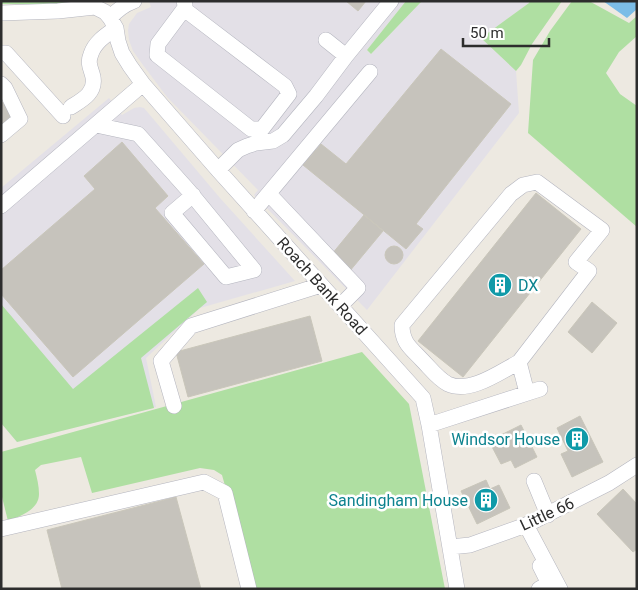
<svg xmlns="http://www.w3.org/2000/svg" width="638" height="590" viewBox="0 0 638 590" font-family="Roboto,sans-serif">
<rect width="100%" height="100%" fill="#ede9e1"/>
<path fill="#e3e0e7" d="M149 1H406L367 50 371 54 422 1H530L529 3 481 38 516 71 519 113 367 310 254 195 258 190 167 97 143 65 133 51 129 40 128 30 129 24 137 13 151 7Z
M109 98 122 115 134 108 140 107 144 108 220 198 295 281 200 308 146 358 156 407 17 442 1 423V188Z"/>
<path fill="#afdfa2" d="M1 1H75L59 4H1Z
M406 1H422L371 54 367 50Z
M530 1H562L532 44 521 65 516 71 481 38 529 3Z
M572 1H589L629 23 637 16V36L619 52 606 73 620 94 637 106V227L528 133 533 60 550 31Z
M198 288 207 302 141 358 154 408 17 442 1 423V304L73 389Z
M362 352 409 404 445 589H254L222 475 214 470 200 468 92 493 81 457 41 465 35 470C37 478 39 486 39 494 39 510 20 516 8 521L1 493V452Z"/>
<path fill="#7cbde7" d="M603 1H637V9L627 18Z"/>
<path fill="#c6c3bc" stroke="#c9c6ba" d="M346 1H366L358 11Z
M441 49 511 104 416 224 423 229 406 249 303 165 321 144 346 164Z
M1 101 14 116 1 127Z
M122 142 168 196 155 208 204 264 73 377 1 294V270L95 189 84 176Z
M536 193 581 229 463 377 418 341Z
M364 215 383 231 349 272 332 254Z
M385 255a9 9 0 1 1 18 0a9 9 0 1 1-18 0Z
M592 302 617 323 592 353 568 332Z
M310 316 322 361 188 397 176 352Z
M580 416 603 462 572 477 561 454 568 451 557 428Z
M521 425 537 457 515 468 511 460 501 464 489 441Z
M486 480 490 489 499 485 510 508 477 524 461 491Z
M623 489 637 504V549L633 552 597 514Z
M176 497 201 589H62L47 530Z"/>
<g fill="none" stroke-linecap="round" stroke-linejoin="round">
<g stroke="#b4b5bf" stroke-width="16">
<path id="minor" d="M184 1 185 5 184 9 158 44 157 55 251 129H262L289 94 285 86 184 9
M1 13 58 11 95 7 105 12 110 18 116 28 118 41 122 53 130 66 143 84 218 170 423 398 429 425 457 589
M110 18C117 10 123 5 134 1
M326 40 346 56
M1 53H6L63 116
M1 84 5 88 20 119 1 135
M71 107C82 100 96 93 93 77 91 68 87 64 91 54 95 42 106 35 116 28
M96 125 138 134 189 191 254 270 226 277 172 213 193 195
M218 170 238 150 247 146 256 143 273 141 283 135 316 96 346 56 391 1
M269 194 358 288 340 306
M1 206 143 84
M254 211 370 72
M519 362C500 372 470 394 448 384 438 379 430 368 422 360 411 348 402 343 402 325L511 194 523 185 537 182 602 230 576 262 589 271 519 362 527 393
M174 406 161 361 191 326 321 285
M429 425 540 389
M534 481 548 515
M526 525 560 589
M1 529 204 482 225 493 249 589
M450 547 470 545 526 525 609 483 637 465
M539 589 546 585 547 580 540 566"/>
</g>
<use href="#minor" stroke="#fff" stroke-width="15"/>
</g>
<defs>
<g id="building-disc" transform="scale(1.25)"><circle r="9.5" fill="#0f9aa8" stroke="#fff"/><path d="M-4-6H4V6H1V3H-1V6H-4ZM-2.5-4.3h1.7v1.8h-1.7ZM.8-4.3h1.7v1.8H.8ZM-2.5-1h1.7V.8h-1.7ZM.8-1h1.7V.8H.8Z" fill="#fff"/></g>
</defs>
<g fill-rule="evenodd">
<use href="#building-disc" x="500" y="285"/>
<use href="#building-disc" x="577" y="439"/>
<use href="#building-disc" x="486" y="500"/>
</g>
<g text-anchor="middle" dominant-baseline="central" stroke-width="5" stroke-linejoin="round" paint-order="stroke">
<g font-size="16" fill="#0d838f" stroke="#fff" text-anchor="end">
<text x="518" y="285" text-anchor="start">DX</text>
<text x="560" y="439">Windsor House</text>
<text x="468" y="500">Sandingham House</text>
</g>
<g font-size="16" fill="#2d2d2d" stroke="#fff">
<text transform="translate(322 286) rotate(48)">Roach Bank Road</text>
<text transform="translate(547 514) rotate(-25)">Little 66</text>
</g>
</g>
<rect width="638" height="590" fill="none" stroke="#2d2d2d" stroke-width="5"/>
<path d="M463 38v8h86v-8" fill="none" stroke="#2d2d2d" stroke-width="2.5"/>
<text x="470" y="38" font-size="15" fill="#2d2d2d" stroke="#ffffff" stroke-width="4" paint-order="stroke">50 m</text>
</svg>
